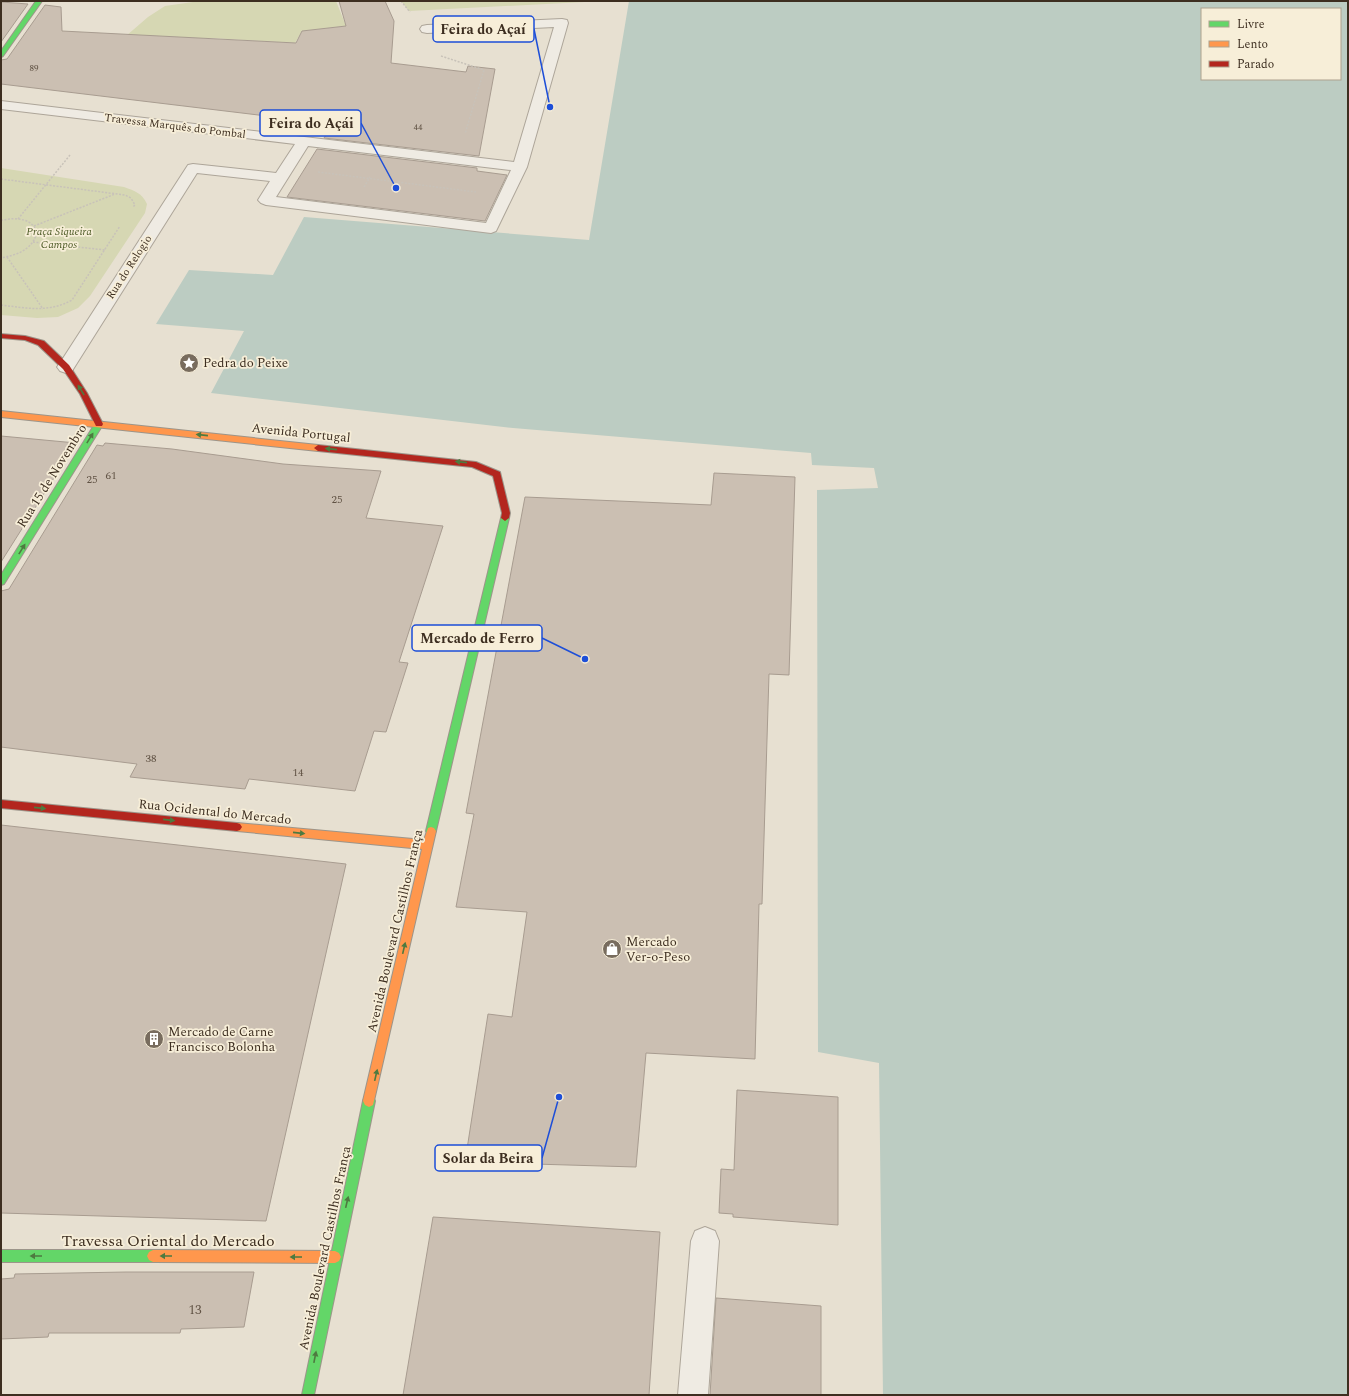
<svg xmlns="http://www.w3.org/2000/svg" width="1349" height="1396" viewBox="0 0 1349 1396" font-family="Spectral,serif">
<rect width="100%" height="100%" fill="#e7e0d1"/>
<path fill="#d6d7b3" d="M200 1H336L346 26 302 31 295 43 212 38 126 41V36L148 17 165 6Z
M401 1H604L409 11Z
M1 168 124 187C135 191 142 193 147 204L145 213 90 296 78 308 58 317 37 318 1 315Z"/>
<path fill="#bcccc2" fill-rule="evenodd" d="M629 1H1348V1395H883L879 1063 818 1052 817 490 878 488 874 468 812 465 811 453 513 428 211 393 244 331 156 324 189 270 273 275 304 217 589 240ZM1202 9H1340V79H1202Z"/>
<path fill="#cbbfb2" stroke="#a89c90" d="M339 1H385L394 21 391 63 466 72 468 66 495 69 479 156 324 138 333 124 1 84V60L7 59 45 5 61 7 62 31 296 43 302 31 346 26Z
M1 2 28 4 1 42Z
M317 149 477 168V171L507 175 485 221 287 197Z
M1 436 76 443 1 562Z
M105 443 172 449 283 464 381 471 366 518 443 526 399 662 408 663 386 732 374 731 355 791 249 779 245 789 130 777 137 764 1 747V591L9 589 97 445 103 446Z
M714 473 795 477 789 675 769 674 762 904H759L755 1059 646 1053 636 1167 465 1162 488 1014 512 1017 527 912 456 907 474 814 466 813 525 497 711 505Z
M1 825 346 864 266 1221 1 1213Z
M737 1090 838 1097V1225L733 1217V1214L719 1213 721 1169 734 1170Z
M433 1217 660 1232 649 1395H403Z
M126 1272H254L244 1327 181 1329 180 1333H49L48 1337 1 1339V1279L14 1278 15 1274Z
M716 1298 821 1306V1395H710Z"/>
<g fill="none" stroke-linecap="round" stroke-linejoin="round">
<g stroke="#ada599" stroke-width="2">
<path id="lane" d="M562 19 567 20 568 23 527 167 496 231 491 233 266 205 261 203 258 200 270 181 197 173 72 371 66 373 60 371 57 367 60 363 188 165 193 164 276 173 295 144 1 109V101L514 162 554 27 427 33 422 32 420 29 422 26 427 25ZM308 146 511 170 486 223 276 197Z
M705 1227 715 1231 719 1241 708 1395H678L691 1241 695 1231Z"/>
</g>
<g stroke="#9c958a" stroke-width="2">
<path id="fast" d="M36 1H42L3 56 1 57V51Z
M99 421 103 424 102 426 4 584 1 585V575L96 422Z
M505 515 509 518 436 831 434 834 431 835 428 834 426 831 501 518Z
M369 1095 373 1097 375 1101 314 1395H302L363 1101 365 1097Z
M1 1250H153L157 1252 159 1256 157 1260 153 1262H1Z"/>
</g>
<g stroke="#9c958a" stroke-width="2">
<path id="slow" d="M1 411 318 445 322 448 318 451 1 417Z
M237 823 424 840 428 828 431 827 434 828 436 831 373 1105 369 1107 365 1105 363 1101 422 849 237 831 234 830 232 827 234 824Z
M153 1250 335 1251 339 1253 341 1257 339 1261 335 1263 153 1262 149 1260 147 1256 149 1252Z"/>
</g>
<g stroke="#9c958a" stroke-width="2">
<path id="jam" d="M1 334 25 336 44 341 69 365 87 393 103 424 102 426H96L80 394 63 369 38 345 25 340 1 338Z
M318 445 476 462 500 472 510 513 509 518 505 521 501 518 502 513 493 476 472 467 318 451 314 448Z
M1 800 237 823 240 824 242 827 240 830 237 831 1 808Z"/>
</g>
<path stroke="#c8c2b9" stroke-width="1.5" stroke-dasharray="2 1.5" stroke-linecap="butt" d="M401 1 410 12
M441 56 484 70 465 134
M318 172 476 192
M1 179 125 195 131 198 135 205 133 207
M364 187 370 177
M18 219 70 155
M1 220C6 220 12 218 17 219 36 220 43 235 27 248 20 254 10 256 1 258
M34 226 115 194
M33 242 105 250
M7 257 43 309
M1 305C26 308 49 313 72 300L120 226"/>
<use href="#lane" fill="#efebe3" fill-rule="evenodd"/>
<use href="#fast" fill="#63d668" fill-rule="evenodd"/>
<use href="#slow" fill="#ff974d" fill-rule="evenodd"/>
<use href="#jam" fill="#b3261e" fill-rule="evenodd"/>
</g>
<defs><path id="oneway-solid" d="M-6-.8H1V-3.2L6.5 0L1 3.2V.8H-6Z"/></defs>
<g fill="#4e7a40">
<use href="#oneway-solid" transform="translate(81 390) rotate(-122)"/>
<use href="#oneway-solid" transform="translate(202 435) rotate(-174)"/>
<use href="#oneway-solid" transform="translate(90 438) rotate(-58)"/>
<use href="#oneway-solid" transform="translate(331 449) rotate(-174)"/>
<use href="#oneway-solid" transform="translate(461 462) rotate(-174)"/>
<use href="#oneway-solid" transform="translate(22 549) rotate(-58)"/>
<use href="#oneway-solid" transform="translate(40 808) rotate(6)"/>
<use href="#oneway-solid" transform="translate(169 820) rotate(6)"/>
<use href="#oneway-solid" transform="translate(299 833) rotate(6)"/>
<use href="#oneway-solid" transform="translate(404 948) rotate(-77)"/>
<use href="#oneway-solid" transform="translate(376 1075) rotate(-77)"/>
<use href="#oneway-solid" transform="translate(347 1202) rotate(-77)"/>
<use href="#oneway-solid" transform="translate(36 1256) rotate(-180)"/>
<use href="#oneway-solid" transform="translate(166 1256) rotate(-180)"/>
<use href="#oneway-solid" transform="translate(296 1257) rotate(-180)"/>
<use href="#oneway-solid" transform="translate(315 1357) rotate(-79)"/>
</g>
<defs>
<g id="sight-disc" transform="scale(1)"><circle r="9.5" fill="#786c5e" stroke="#f7eed8"/><path d="M0-6L1.8-2.2L6-1.7L2.9 1.2L3.7 5.4L0 3.3L-3.7 5.4L-2.9 1.2L-6-1.7L-1.8-2.2Z" fill="#fff"/></g>
<g id="shop-disc" transform="scale(1)"><circle r="9.5" fill="#786c5e" stroke="#f7eed8"/><path d="M-5-2.5h2.3a2.7 3.5 0 0 1 5.4 0H5L5.5 6h-11ZM-1.5-2.5h3a1.5 2.3 0 0 0-3 0Z" fill="#fff"/></g>
<g id="building-disc" transform="scale(1)"><circle r="9.5" fill="#786c5e" stroke="#f7eed8"/><path d="M-4-6H4V6H1V3H-1V6H-4ZM-2.5-4.3h1.7v1.8h-1.7ZM.8-4.3h1.7v1.8H.8ZM-2.5-1h1.7V.8h-1.7ZM.8-1h1.7V.8H.8Z" fill="#fff"/></g>
</defs>
<g fill-rule="evenodd">
<use href="#sight-disc" x="189" y="363"/>
<use href="#shop-disc" x="612" y="949"/>
<use href="#building-disc" x="154" y="1039"/>
</g>
<g text-anchor="middle" dominant-baseline="central" stroke-width="3.5" stroke-linejoin="round" paint-order="stroke">
<g font-size="9" fill="#605244">
<text x="34" y="68">89</text>
<text x="418" y="127">44</text>
</g>
<g font-size="11" fill="#3d2e20" stroke="#f7eed8">
<text transform="translate(175 126) rotate(7)">Travessa Marquês do Pombal</text>
<text transform="translate(129 267) rotate(-57)">Rua do Relogio</text>
</g>
<g font-size="11" font-style="italic" fill="#4d5a26" stroke="#f7eed8">
<text x="59" y="231">Praça Siqueira<tspan x="59" dy="13">Campos</tspan></text>
</g>
<g font-size="11" fill="#605244">
<text x="111" y="475">61</text>
<text x="92" y="479">25</text>
<text x="337" y="499">25</text>
<text x="151" y="758">38</text>
<text x="298" y="772">14</text>
</g>
<g font-size="13" fill="#3d2e20" stroke="#f7eed8" text-anchor="start">
<text x="203" y="363">Pedra do Peixe</text>
<text x="626" y="942">Mercado<tspan x="626" dy="15">Ver-o-Peso</tspan></text>
<text x="168" y="1032">Mercado de Carne<tspan x="168" dy="15">Francisco Bolonha</tspan></text>
</g>
<g font-size="13" fill="#3d2e20" stroke="#f7eed8">
<text transform="translate(301 433) rotate(6)">Avenida Portugal</text>
<text transform="translate(52 476) rotate(-58)">Rua 15 de Novembro</text>
<text transform="translate(215 812) rotate(6)">Rua Ocidental do Mercado</text>
<text transform="translate(395 931) rotate(-77)">Avenida Boulevard Castilhos França</text>
<text transform="translate(325 1248) rotate(-78)">Avenida Boulevard Castilhos França</text>
</g>
<g font-size="13" fill="#605244">
<text x="195" y="1310">13</text>
</g>
<g font-size="16" fill="#3d2e20" stroke="#f7eed8">
<text x="168" y="1241">Travessa Oriental do Mercado</text>
</g>
</g>
<path fill="none" stroke="#1d4ed8" stroke-width="1.5" d="M550 107L534 29M396 188L361 123M585 659L542 638M559 1097L542 1158"/>
<g fill="#1d4ed8" stroke="#f7eed8" stroke-width="1.5">
<circle cx="550" cy="107" r="4"/>
<circle cx="396" cy="188" r="4"/>
<circle cx="585" cy="659" r="4"/>
<circle cx="559" cy="1097" r="4"/>
</g>
<g fill="#f7eed8" stroke="#1d4ed8" stroke-width="1.5">
<rect x="433" y="16" width="101" height="26" rx="4"/>
<rect x="260" y="110" width="101" height="26" rx="4"/>
<rect x="412" y="625" width="130" height="26" rx="4"/>
<rect x="435" y="1145" width="107" height="26" rx="4"/>
</g>
<g font-size="14" text-anchor="middle" font-weight="bold" fill="#3d2e20">
<text x="483" y="34">Feira do Açaí</text>
<text x="311" y="128">Feira do Açái</text>
<text x="477" y="643">Mercado de Ferro</text>
<text x="488" y="1163">Solar da Beira</text>
</g>
<rect width="1349" height="1396" fill="none" stroke="#3d2e20" stroke-width="4"/>
<rect x="1201" y="8" width="140" height="72" fill="#f7eed8" stroke="#ada18e"/>
<rect x="1209" y="21" width="20" height="6" fill="#63d668" stroke="#ada18e"/>
<text x="1237" y="28" font-size="12" fill="#3d2e20">Livre</text>
<rect x="1209" y="41" width="20" height="6" fill="#ff974d" stroke="#ada18e"/>
<text x="1237" y="48" font-size="12" fill="#3d2e20">Lento</text>
<rect x="1209" y="61" width="20" height="6" fill="#b3261e" stroke="#ada18e"/>
<text x="1237" y="68" font-size="12" fill="#3d2e20">Parado</text>
</svg>
